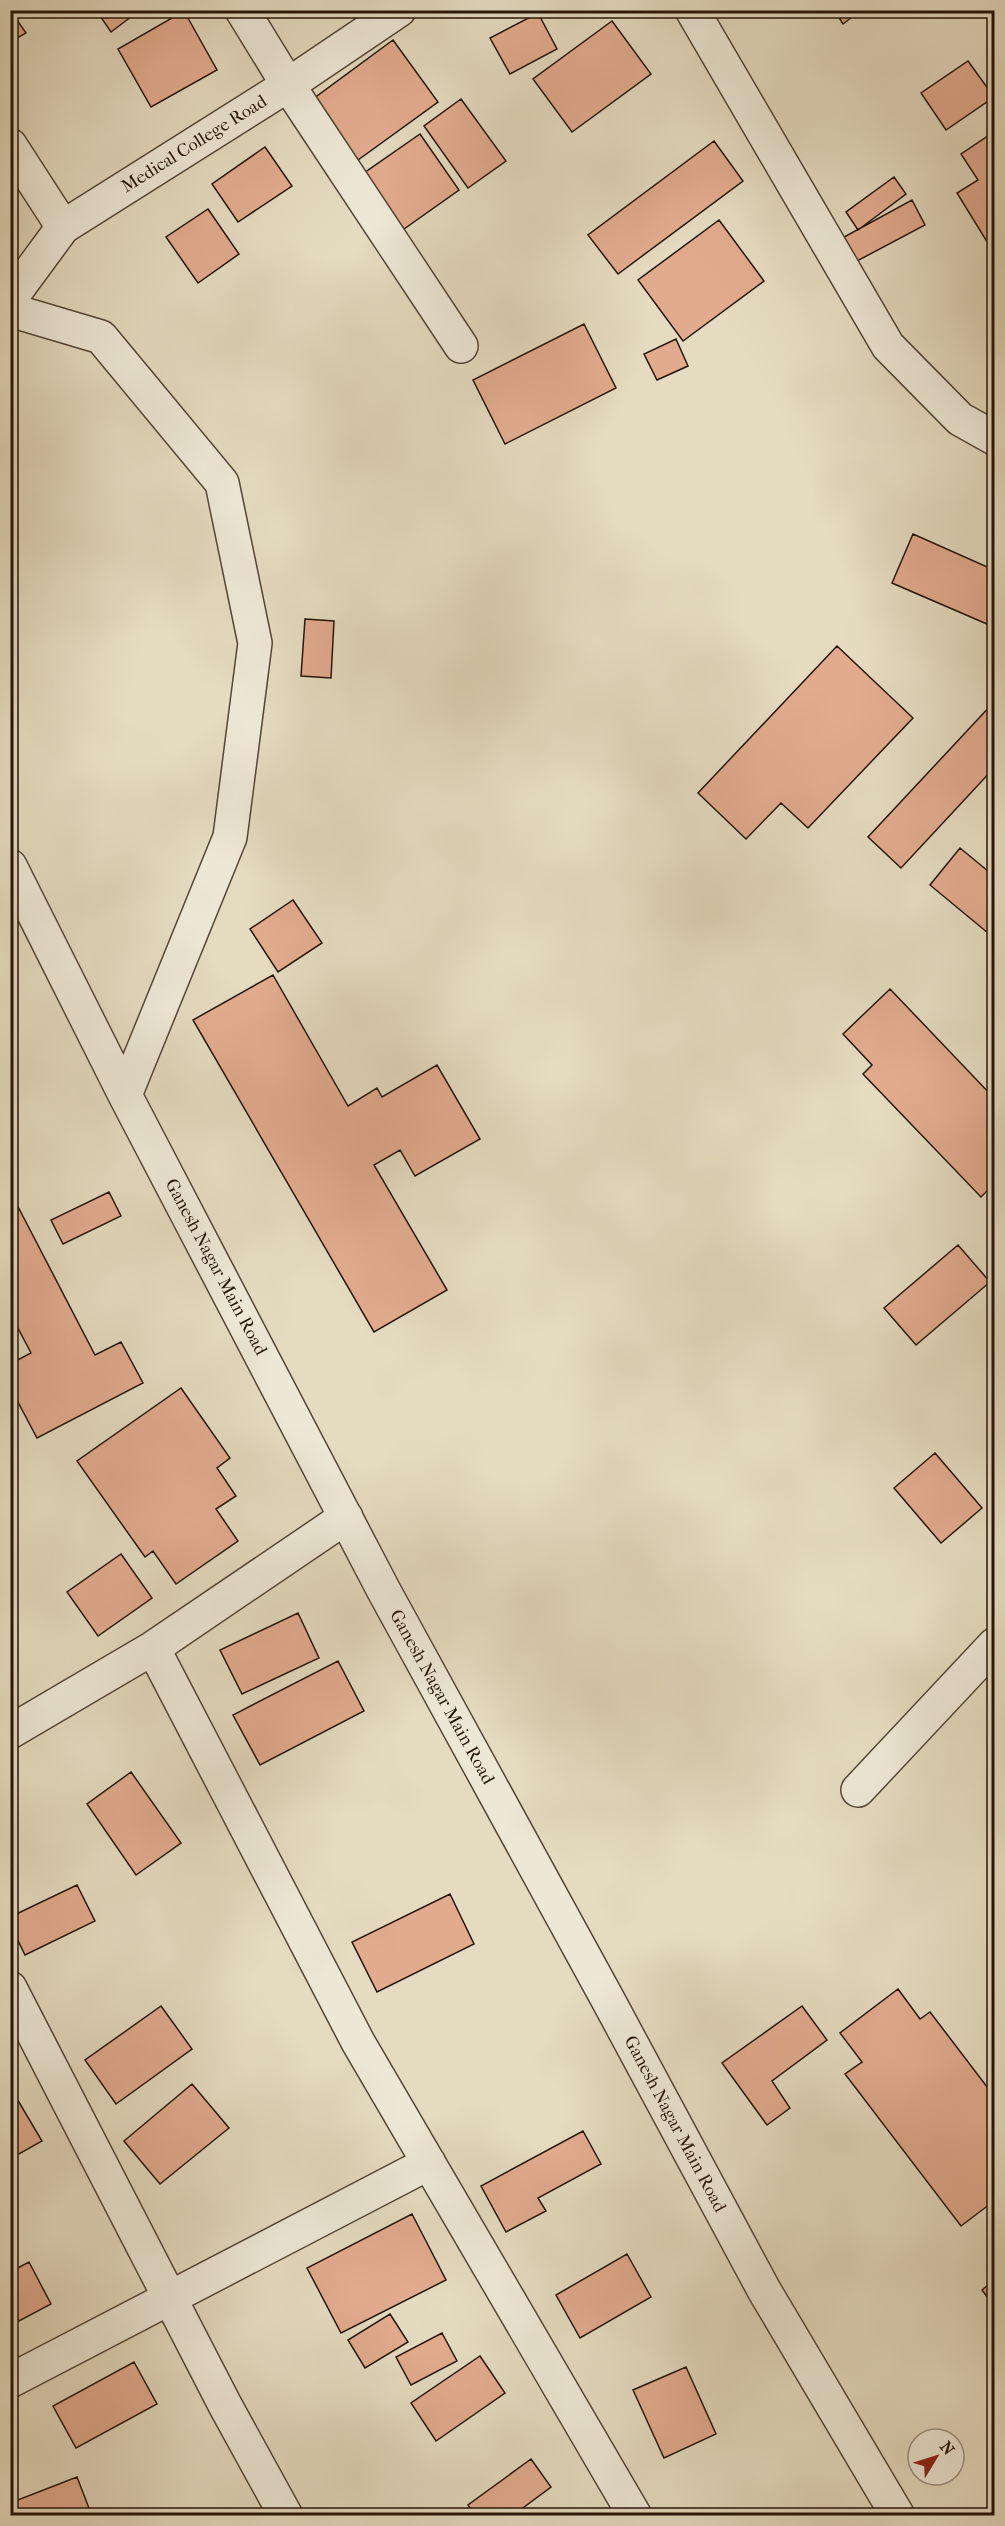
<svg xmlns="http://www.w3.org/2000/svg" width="1005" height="2526" viewBox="0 0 1005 2526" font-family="'IM FELL French Canon',serif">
<rect width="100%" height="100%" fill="#e4dbc0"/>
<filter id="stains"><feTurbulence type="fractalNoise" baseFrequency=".00333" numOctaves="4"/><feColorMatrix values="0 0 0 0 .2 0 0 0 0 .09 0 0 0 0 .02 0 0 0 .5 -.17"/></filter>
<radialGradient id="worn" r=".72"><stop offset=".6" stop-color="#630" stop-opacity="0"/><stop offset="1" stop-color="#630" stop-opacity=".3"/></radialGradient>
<path fill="#e2ab8e" stroke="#241409" stroke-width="1.5" d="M10 10 26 33 10 42Z
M96 10H140L111 32Z
M834 10H861L843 24Z
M184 11 217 70 151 107 118 49Z
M538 13 557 49 510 74 490 38Z
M612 21 651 74 572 132 533 79Z
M393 40 438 102 358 160 313 99Z
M968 61 994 97 946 130 921 93Z
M461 99 506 161 468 188 424 126Z
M994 132V242L989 245 957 193 978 180 961 154Z
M420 134 459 190 404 229 364 173Z
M714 141 743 181 618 274 588 235Z
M265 147 292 186 238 222 212 184Z
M894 177 906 194 858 230 846 212Z
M912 200 925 225 857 261 844 237Z
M208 209 239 254 198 283 166 237Z
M719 220 764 281 683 341 638 280Z
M584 324 616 388 505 444 473 380Z
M676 339 688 366 657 380 644 354Z
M913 534 994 570V627L892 583Z
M305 619 334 621 331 678 301 676Z
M837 646 913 718 808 828 781 803 746 839 698 793Z
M994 702V768L901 868 868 837Z
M960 848 994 876V938L930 885Z
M293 900 322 943 278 972 250 929Z
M273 975 348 1106 377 1088 382 1097 437 1065 480 1139 415 1176 400 1150 374 1165 447 1290 374 1332 193 1020Z
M890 989 994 1098V1184L981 1197 863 1074 872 1065 843 1034Z
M109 1192 121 1216 63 1244 51 1220Z
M14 1199 95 1355 121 1342 143 1383 37 1438 10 1387V1364L31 1353 10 1313V1201Z
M958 1245 990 1282 916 1345 884 1308Z
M181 1388 230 1458 217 1468 236 1496 216 1509 238 1541 176 1584 153 1551 145 1557 77 1461Z
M935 1453 982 1508 941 1543 894 1488Z
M121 1554 152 1598 98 1636 67 1592Z
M298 1613 319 1658 242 1694 220 1650Z
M338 1661 364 1711 260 1765 233 1715Z
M131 1772 181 1843 136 1875 87 1804Z
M77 1885 95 1921 25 1955 10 1924V1917Z
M450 1894 474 1944 377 1992 352 1942Z
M898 1989 920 2019 930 2012 994 2096V2201L961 2226 845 2074 862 2062 840 2033Z
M161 2006 192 2049 116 2104 85 2060Z
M802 2006 827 2040 772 2081 790 2108 767 2125 722 2063Z
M192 2084 229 2128 160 2184 124 2141Z
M10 2087 42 2141 10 2159Z
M583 2131 601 2164 538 2198 546 2211 506 2232 481 2186Z
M412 2214 446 2280 341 2333 307 2268Z
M627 2254 651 2297 580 2338 556 2295Z
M29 2262 51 2304 19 2321 10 2306V2272Z
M994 2280V2306L982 2290Z
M390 2314 408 2342 365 2368 348 2340Z
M442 2333 457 2361 411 2385 396 2357Z
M480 2356 505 2393 436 2441 411 2403Z
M134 2362 157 2404 76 2448 53 2406Z
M686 2367 716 2434 664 2458 633 2390Z
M531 2459 551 2487 512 2516H475L468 2505Z
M77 2477 92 2516H10V2503Z"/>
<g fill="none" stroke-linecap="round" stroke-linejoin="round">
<g stroke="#544637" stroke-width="36">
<path id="street" d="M242 10 288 85 461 346
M692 10 888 346 960 419 994 438
M10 145 63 227
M10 299 63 227 288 85 399 10
M10 310 101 337 222 483 255 643 230 837 125 1095
M10 866 125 1095 384 1591 607 1998 764 2290 898 2516
M153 1648 358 2042 635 2516
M10 1732 153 1648 346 1517
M858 1790 994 1645
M10 1988 225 2405 286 2516
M10 2381 429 2163"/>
</g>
<use href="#street" stroke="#ede8d6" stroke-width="33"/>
</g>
<g text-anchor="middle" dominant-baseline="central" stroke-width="6" stroke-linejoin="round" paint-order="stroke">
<g font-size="18" fill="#241409" stroke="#ede8d6">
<text transform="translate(194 144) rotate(-32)">Medical College Road</text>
<text transform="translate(216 1267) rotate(62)">Ganesh Nagar Main Road</text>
<text transform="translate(442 1697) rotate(61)">Ganesh Nagar Main Road</text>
<text transform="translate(675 2124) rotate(62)">Ganesh Nagar Main Road</text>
</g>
</g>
<rect width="1005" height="2526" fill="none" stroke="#e4dbc0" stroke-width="36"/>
<rect x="12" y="12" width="981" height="2502" fill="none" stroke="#241409" stroke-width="3"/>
<rect x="18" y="18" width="969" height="2490" fill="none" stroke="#241409" stroke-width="1.5"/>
<g transform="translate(936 2457) rotate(52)"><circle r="28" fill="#ede8d6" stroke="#9d9384" stroke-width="1.5"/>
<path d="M0-4.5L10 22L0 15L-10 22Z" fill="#8f2418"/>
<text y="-9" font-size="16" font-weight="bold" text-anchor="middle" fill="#241409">N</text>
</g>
<rect width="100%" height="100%" filter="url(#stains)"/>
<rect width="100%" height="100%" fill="url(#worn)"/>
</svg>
